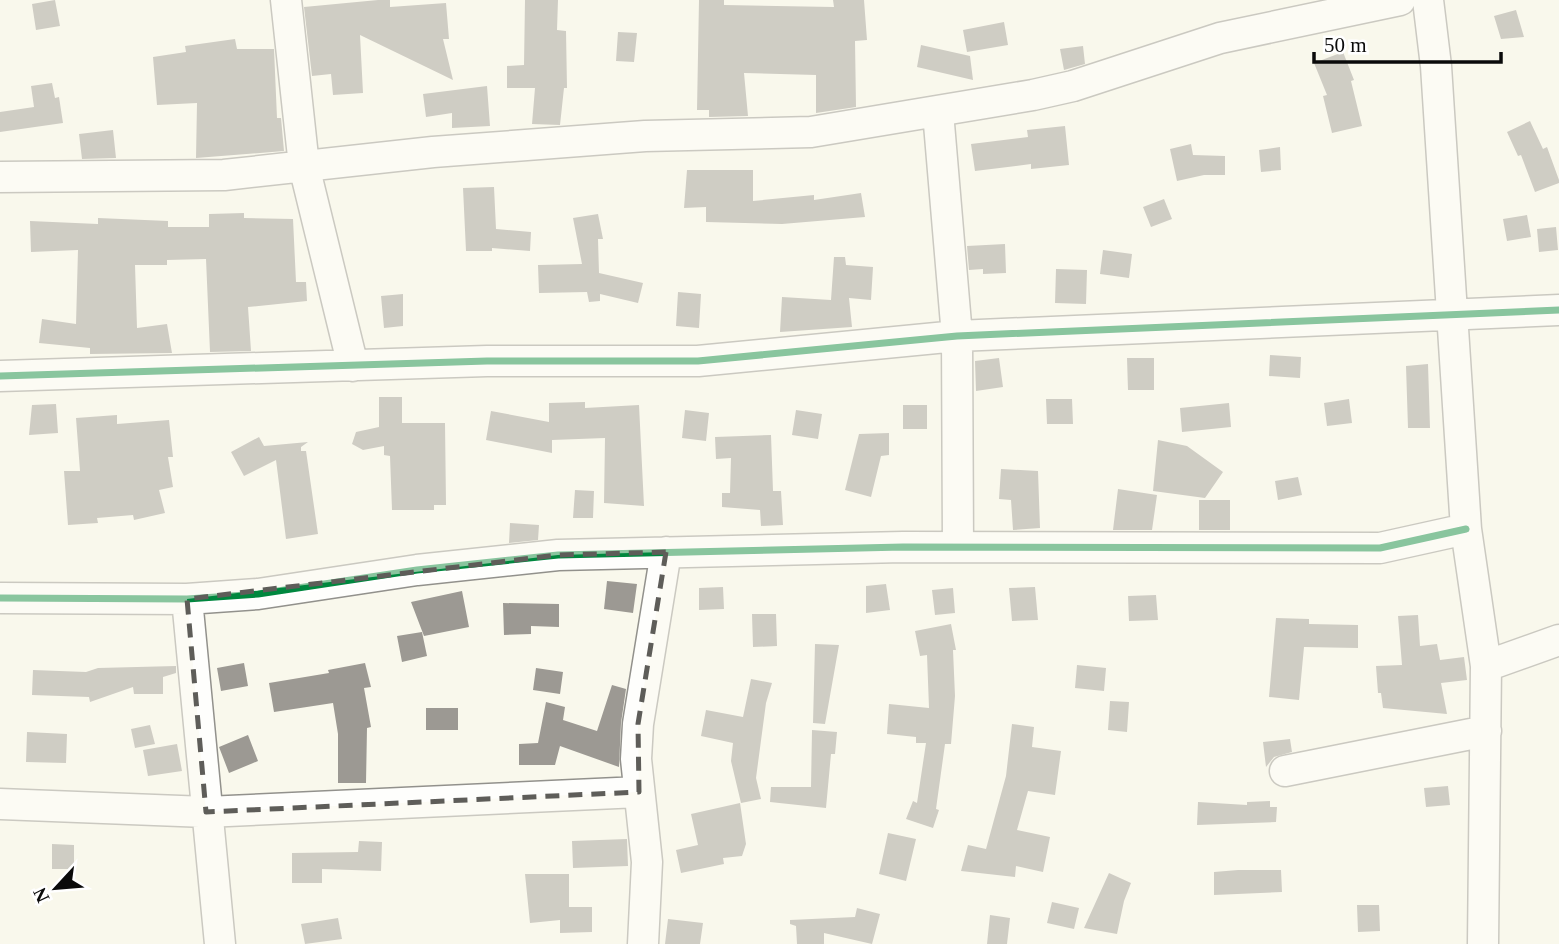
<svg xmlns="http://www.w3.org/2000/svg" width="1559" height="944" viewBox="0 0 1559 944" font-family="'Times New Roman',serif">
<rect width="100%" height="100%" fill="#f9f8ec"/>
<path fill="#9c9993" d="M55 0 60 26 36 30 32 4Z
M378 0H390V7L446 3 449 39H443L453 80 360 35 363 93 333 95 331 74 312 76 304 7Z
M525 0H558L557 30 566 31 567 88H564L560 125 532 124 535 88H507V66L524 65Z
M699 0H724V5L834 7 833 0H864L867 40 855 41 856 107 816 113V75L744 73 748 116 709 117V110H697Z
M1516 10 1524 37 1501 39 1494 16Z
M1004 22 1008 45 967 52 963 30Z
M618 32 637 33 634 62 616 61Z
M235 39 237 49H274L277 118H281L284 151 196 158 197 103 157 105 153 57 186 52 185 46Z
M921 45 970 56 973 80 917 67Z
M1083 46 1085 64 1064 70 1060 49Z
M1343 52 1354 80 1351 81 1362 126 1332 133 1323 96 1327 95 1314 63Z
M52 83 55 98 59 97 63 123 0 132V112L34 107 31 86Z
M487 86 490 126 452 128V113L426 117 423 94Z
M1530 121 1543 149 1547 147 1559 180V183L1535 192 1521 155 1518 156 1507 132Z
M1065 126 1069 165 1031 169V164L975 171 971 144 1028 137 1027 130Z
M113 130 116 158 82 159 79 134Z
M1191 144 1193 155 1225 156V175H1204L1177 181 1170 149Z
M1280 147 1281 170 1261 172 1259 150Z
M687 170H753V201L814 195V200L861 193 865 217 782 224 706 222V207L684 208Z
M494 187 496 229 531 232 530 251 492 248V251H466L463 188Z
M1164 199 1172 219 1151 227 1143 207Z
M244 213V218L293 219 296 282H306L307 301 248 307 251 351 210 352 206 259 167 260V265H135L137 328 167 324 172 353 90 354V348L39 343 42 319 76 324 78 250 31 252 30 221 98 224V218L168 221V227H209V214Z
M598 214 603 239H598L599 273 643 283 638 303 600 294V301L589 302 587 292 539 293 538 265 582 264 573 218Z
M1527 215 1531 237 1507 241 1503 219Z
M1556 227 1558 250 1539 252 1537 229Z
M1005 244 1006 273 983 274V269L969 270 967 246Z
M1103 250 1132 254 1129 278 1100 274Z
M834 257H845L846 265 873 267 871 300 849 298 852 327 780 332 782 297 831 300Z
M1056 269 1087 270 1086 304 1055 303Z
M678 292 701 294 699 328 676 326Z
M403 294V326L384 328 381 296Z
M1270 355 1301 357 1300 378 1269 376Z
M999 358 1003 387 976 391 975 361Z
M1127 358H1154V390H1128Z
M1428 364 1430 428H1408L1406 366Z
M379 397H402V423H445L446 505H434V510H392L390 456 384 455V446L363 450 352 444 356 432 379 427Z
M1046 399H1072L1073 424H1047Z
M1349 399 1352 423 1327 426 1324 403Z
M585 402V408L639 405 644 506 604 503 605 438 552 440V453L486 440 491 411 549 422V403Z
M1229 403 1231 427 1182 432 1180 408Z
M56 404 58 433 29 435 32 405Z
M903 405H927V429H903Z
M685 410 709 413 706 441 682 438Z
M796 410 822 414 818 439 792 435Z
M117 415V424L169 420 173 457H168L173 487 159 490 165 513 134 520 133 515 97 518 98 523 68 525 64 471H80L76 418Z
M889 433V455L881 456 871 497 845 490 859 434Z
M771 435 773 491H781L783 525 761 526 760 510 722 507V493H730L731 458 716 459 715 437Z
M259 437 264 446 308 442 301 447V451H306L318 534 286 539 276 460 244 476 231 452Z
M1158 440 1187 446 1223 472 1205 498 1153 491Z
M1001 469 1038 471 1040 528 1013 530 1011 500 999 499Z
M1298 477 1302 495 1278 500 1275 481Z
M1118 489 1157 495 1152 530H1113Z
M575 490 594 491 593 518H573Z
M1199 500H1230V530H1199Z
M510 523 539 525 538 540 509 543Z
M607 581 637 584 633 613 604 609Z
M886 584 890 610 866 613V586Z
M723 587 724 609 699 610V588Z
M1035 587 1038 620 1012 621 1009 588Z
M953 588 955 613 935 615 932 590Z
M462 591 469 627 424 636 411 602Z
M1156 595 1158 620 1129 621 1128 596Z
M503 603 559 604V627L531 626V634L504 635Z
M752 614H776L777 646 753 647Z
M1418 615 1420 646 1437 644 1440 660 1464 657 1467 680 1441 683 1447 714 1383 708 1381 693H1378L1376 666 1402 665 1398 616Z
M1276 618 1309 619V624L1358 625V648L1304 647 1299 700 1269 697Z
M951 624 956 650H953L955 696 951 744H945L936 809 939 810 933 828 906 819 913 801 917 803 926 743H916V737L887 734 889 704 929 708 927 655 920 656 915 631Z
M422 632 427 656 402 662 397 636Z
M815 644 839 645 825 724 813 723Z
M244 663 248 686 221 691 217 668Z
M365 663 371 687 364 688 371 727 367 728 366 783H338V734L333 703 274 712 269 683 329 673 328 670Z
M1077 665 1106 668 1104 691 1075 688Z
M176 666V673L163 677V694H134L133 687 90 702 89 697 32 695 33 670 86 672 98 668Z
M536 668 563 672 560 694 533 690Z
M751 679 772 683 766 703 756 778 761 799 741 803 731 761 733 743 701 736 706 710 743 717Z
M612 685 626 689 621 723 619 767 560 746 555 765H519V744L538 743 546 702 565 707 563 720 597 731Z
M1110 701 1129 702 1127 732 1108 730Z
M426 708H458V730H426Z
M1012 724 1034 727 1032 747 1061 751 1055 795 1028 791 1017 830 1050 837 1043 872 1016 866 1015 877 961 871 968 845 986 849 1006 776Z
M150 725 155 744 135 748 131 729Z
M812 730 837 732 835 754H831L826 808 770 802 771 787H811Z
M27 732 67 734 66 763 26 762Z
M248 735 258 761 229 773 219 747Z
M1290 739 1292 752 1274 757 1266 767 1263 742Z
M177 744 182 771 148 776 143 750Z
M1448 786 1450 805 1426 807 1424 788Z
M1270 801V807H1277L1276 822 1197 825 1198 802 1247 805V802Z
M740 803 746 844 742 856 723 858 724 864 681 873 676 850 698 845 691 814Z
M888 833 916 839 906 881 879 874Z
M627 839 628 866 573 868 572 841Z
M359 841 382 842 381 871 322 869V883H292V853L358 852Z
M52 844 74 845V869H52Z
M1238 870H1281L1282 892 1214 895V872Z
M1109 873 1131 883 1124 901 1117 934 1084 928Z
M525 874H569V907H592V932L560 933V920L530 923Z
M1052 902 1079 908 1074 929 1047 923Z
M1357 905H1379L1380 931 1358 932Z
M857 908 880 914 872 944 824 933V944H797L796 926 790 924V920L855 917Z
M990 915 1010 918 1007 944H987Z
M338 918 342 939 305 944 301 924Z
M668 919 703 923 700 944H665Z"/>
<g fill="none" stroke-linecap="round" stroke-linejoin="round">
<g stroke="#92918c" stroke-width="33">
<path id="street" d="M286 0 304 166 353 366
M1428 0 1436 66 1466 529 1486 666 1483 944
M938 112 957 336 958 547
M0 177 224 175 433 152 645 136 811 132 1033 95 1073 86 1220 38 1400 0
M0 376 487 361H698L957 336 1559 310
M0 598 187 599 258 594 417 570 558 555 903 547 1380 548 1466 529
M187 599 220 944
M1486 666 1559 640
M1285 771 1486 731
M0 804 206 812 639 792
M643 944 647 862 636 759 638 724 666 552"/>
</g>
<use href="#street" stroke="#fefefc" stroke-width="30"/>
<g stroke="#fff" stroke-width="11">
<path id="cycleway" d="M0 376 487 361H698L957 336 1559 310
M0 598 187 599 258 594 417 570 558 555 903 547 1380 548 1466 529"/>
</g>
<use href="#cycleway" stroke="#00873e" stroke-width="7"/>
</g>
<path d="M0 0H1559V944H0ZM666 552 638 724 639 792 206 812 187 599 558 555Z" fill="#f9f8ec" fill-opacity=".55" fill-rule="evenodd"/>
<path fill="none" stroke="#5e5d59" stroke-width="5" stroke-dasharray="14 9" stroke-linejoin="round" d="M666 552 638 724 639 792 206 812 187 599 558 555Z"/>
<g transform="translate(56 888) rotate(244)" stroke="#ffffff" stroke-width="5" paint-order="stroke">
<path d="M0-5L12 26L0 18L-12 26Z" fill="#0a0a0a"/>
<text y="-10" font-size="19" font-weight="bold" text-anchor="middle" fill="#0a0a0a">N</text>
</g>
<path d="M1314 52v10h187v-10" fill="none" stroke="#0a0a0a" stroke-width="3.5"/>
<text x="1324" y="52" font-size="21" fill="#0a0a0a" stroke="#ffffff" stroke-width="5" paint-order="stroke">50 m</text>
</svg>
